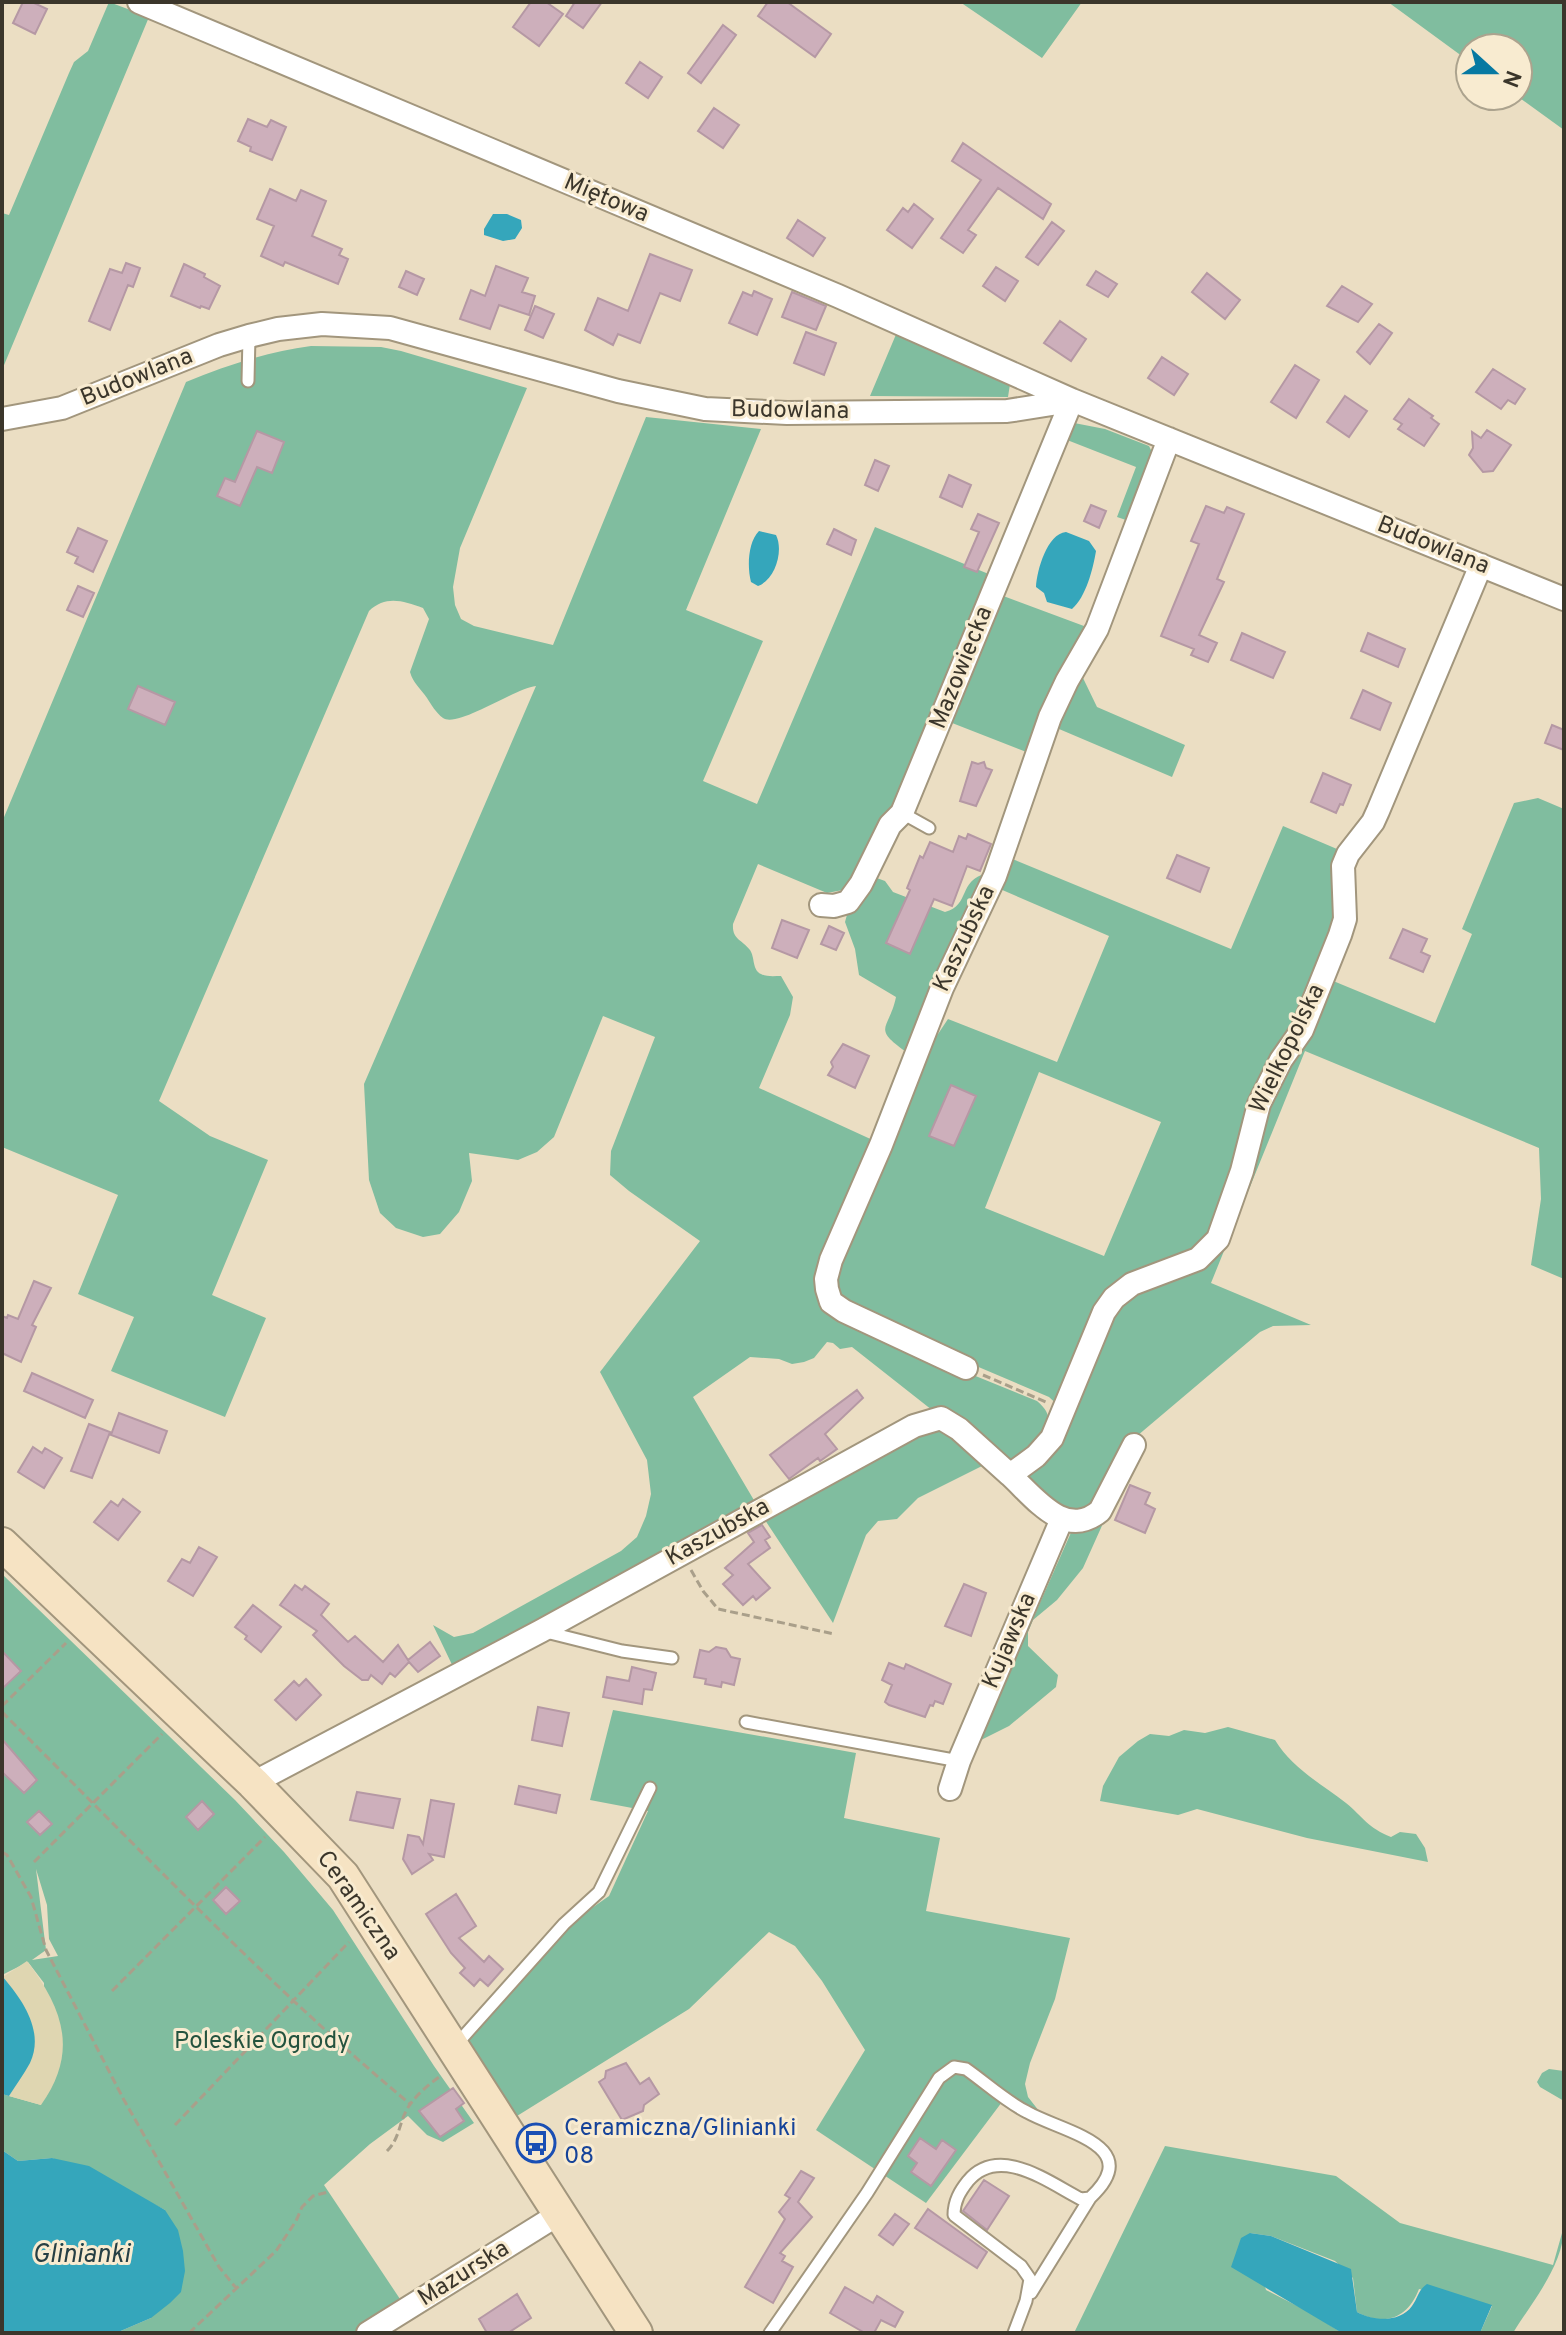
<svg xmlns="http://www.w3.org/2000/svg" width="1566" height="2335" viewBox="0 0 1566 2335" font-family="Overpass,sans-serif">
<rect width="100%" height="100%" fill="#ebdec3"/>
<path fill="#80bd9f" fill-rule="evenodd" d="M109 2 149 17 2 370V213L9 215 69 73 74 62 88 51Z
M960 2H1082L1042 58Z
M1388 2H1564V130L1517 96 1518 48H1470V62Z
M900 325 1010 384 1008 397 870 396Z
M311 346 381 347 401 351 527 388 460 548 453 587 455 605 461 619 474 626 553 645 646 417 761 429 686 610 763 641 703 781 757 804 875 527 991 575 898 803 848 889 827 893 758 864 733 924C732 940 742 939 750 950 755 957 752 970 761 974 766 977 775 976 781 976L793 997 790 1015 759 1088 877 1142 825 1304 946 1364 1037 1401C1049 1411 1050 1418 1048 1433L1011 1462 932 1410 852 1347 840 1349 833 1343 827 1342 814 1358 804 1362 792 1364 779 1359 750 1357 693 1397 758 1507 456 1673 433 1625 454 1637 473 1633 621 1551 637 1537 646 1516 651 1494 647 1460 600 1372 700 1241 629 1191 610 1175 611 1151 655 1037 603 1016 554 1137 537 1152 518 1160 469 1153 472 1181 459 1212 440 1234 423 1237 396 1228 380 1213 369 1180 364 1084 536 686C513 689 458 728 443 718 436 713 431 704 427 698 421 689 413 683 410 672L429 619 423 608C403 601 386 595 369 611L159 1101 210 1136 268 1160 212 1295 266 1318 225 1417 111 1371 134 1317 78 1294 118 1195 2 1147V822L186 382C227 365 267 352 311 346Z
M1069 422 1105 429 1149 446 1152 452 1132 522 1117 517 1136 467 1062 438Z
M998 594 1092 629 1029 753 947 721Z
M1083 678 1097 707 1185 745 1172 777 1052 726 1064 703Z
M1538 798 1564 809V1279L1531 1265 1541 1199 1539 1148 1305 1051 1211 1283 1311 1325 1273 1326 1260 1332 1137 1436 1106 1494 1073 1517 1019 1478 1108 1317 1122 1301 1204 1260 1252 1141 1326 978 1435 1023 1472 934 1462 929 1514 803Z
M1283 826 1344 852 1341 915 1212 1240 1121 1286 1061 1408 1049 1397 856 1315 832 1286 924 1055 948 1019 1057 1062 1109 936 1000 889 1005 856 1231 949ZM1039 1072 1161 1122 1104 1256 985 1208Z
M987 873 909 1054C870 1027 889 1031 896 997L859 975 855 949 845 922 848 911 874 877 885 881 893 892 945 912C971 905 957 881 987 873Z
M936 1430H946L986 1464 918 1498 897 1519 878 1521 866 1535 833 1623 761 1514 922 1433Z
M1109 1510 1083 1568 1057 1600 1033 1620 1028 1632V1646L1058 1675 1056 1687 1009 1726 979 1741 1073 1528Z
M2 1574 235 1800 284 1852 333 1910 434 2066 474 2123 443 2142 427 2135 408 2116 370 2144 324 2185 404 2305 354 2333H116L151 2318 165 2210 126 2190 52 2158 18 2161 2 2150V2094L41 2105 44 1983 28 1962 2 1975ZM36 1869 47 1905 49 1939 58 1956 32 1960 46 1950Z
M613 1710 856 1753 844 1818 940 1838 926 1911 1070 1938 1055 1999 1030 2063 1025 2084 1028 2097 1039 2111 1032 2120 1005 2098 926 2203 816 2130 865 2050 822 1981 795 1946 769 1932 689 2009 517 2116 464 2034 572 1922 609 1896 648 1811 590 1800Z
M1228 1727 1275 1740C1292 1768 1320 1783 1346 1803 1363 1817 1368 1828 1391 1837L1400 1832 1416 1834 1425 1848 1428 1862 1307 1838 1197 1809 1178 1815 1100 1801 1103 1786 1119 1757 1138 1741 1150 1734 1169 1736 1184 1730 1205 1733Z
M1549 2069 1564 2071V2101L1540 2087 1537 2082 1542 2073Z
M1165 2146 1336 2176 1400 2223 1553 2265 1564 2226C1564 2265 1532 2302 1513 2333H1480L1492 2306 1419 2289C1408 2318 1385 2327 1357 2312L1353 2278 1335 2261 1271 2236 1250 2233 1266 2290 1309 2312 1342 2333H1074Z"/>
<path fill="#dfd6b1" d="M27 1961C63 2009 79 2051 41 2105L9 2096 31 2060 26 2009 3 1977Z"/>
<path fill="#35a6bb" d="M493 214H507L521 220 522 228 515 239 503 241 484 235V229Z
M759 531 776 535C784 551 775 580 758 586L751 582C747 567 748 542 759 531Z
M1066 532 1089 541 1096 551C1093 569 1086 597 1072 609L1047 602 1044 593 1036 587C1037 570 1047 534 1066 532Z
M2 1976C22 1999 45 2031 30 2063 24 2074 16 2085 9 2096L2 2094Z
M2 2150 18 2161 52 2158 89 2166 165 2210 178 2230 183 2251 185 2271 181 2292 170 2303 151 2318 116 2333H2Z
M1250 2233 1271 2236 1351 2269 1357 2312C1373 2321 1400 2323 1412 2306 1418 2298 1418 2290 1427 2284L1492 2305 1480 2333H1342L1231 2267 1241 2238Z"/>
<path fill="#cdafbb" stroke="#b598a4" stroke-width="2" d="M23 2H32L47 9 35 34 13 23Z
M531 2H546L563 14 539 46 513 27Z
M575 2H602L583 28 566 16Z
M768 2H787L831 34 815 57 758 16Z
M723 25 736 35 701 83 688 73Z
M640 62 662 77 648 98 626 83Z
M714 108 739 125 723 148 698 131Z
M248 119 267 127 271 120 286 127 272 160 250 151 251 147 238 141Z
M963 143 1051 204 1043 219 998 188 968 230 976 235 963 253 941 238 981 180 952 161Z
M270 189 296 201 301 190 326 201 312 236 342 249 339 255 348 259 338 284 285 262 283 266 261 256 274 226 257 219Z
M914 204 933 219 912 248 887 230 903 208 908 212Z
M798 220 825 238 813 256 787 238Z
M1052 222 1064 231 1038 265 1026 257Z
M650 254 692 270 680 301 660 293 640 343 618 334 613 345 585 330 598 298 628 311Z
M126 263 140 268 133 287 128 285 110 330 89 321 110 269 122 273Z
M184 264 205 274 204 277 220 286 209 309 201 306 200 308 171 296Z
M496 266 528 278 522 292 535 296 529 315 499 305 490 329 460 319 471 290 485 296Z
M996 267 1018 281 1005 301 983 286Z
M406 271 424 279 417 295 399 287Z
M1096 271 1117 284 1108 297 1087 285Z
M1207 273 1240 300 1225 319 1192 292Z
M1342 286 1372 304 1358 322 1327 306Z
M754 291 772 299 757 335 729 323 743 292 752 296Z
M792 292 826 306 816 330 782 317Z
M535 306 554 314 543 338 525 330Z
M1060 321 1086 339 1071 361 1044 343Z
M1379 324 1392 333 1370 364 1357 352Z
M806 332 836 343 824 375 794 363Z
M1162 357 1188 374 1174 395 1148 378Z
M1295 365 1319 380 1296 418 1271 402Z
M1493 369 1525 389 1515 404 1508 400 1501 409 1476 392Z
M1345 396 1367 411 1349 437 1327 422Z
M1409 399 1433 416 1431 418 1439 424 1424 446 1398 429 1402 424 1394 419Z
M1487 430 1511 445 1493 471 1483 472 1469 455 1473 448 1472 432 1481 438Z
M257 431 284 442 272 473 257 467 240 506 217 496 225 478 235 482Z
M875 460 889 466 878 491 865 485Z
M949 475 971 485 962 507 940 497Z
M1091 505 1106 511 1099 528 1084 521Z
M1206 506 1224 513 1227 507 1244 514 1217 579 1224 582 1199 635 1217 643 1208 662 1191 655 1194 649 1161 636 1199 544 1191 541Z
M978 514 999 523 977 572 964 567 979 532 971 529Z
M78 528 107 541 93 572 75 563 78 557 67 552Z
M834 529 856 540 851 555 827 544Z
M78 586 94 593 83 617 67 610Z
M1242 633 1285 652 1273 678 1231 660Z
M1368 633 1405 649 1398 667 1361 651Z
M138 686 175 702 165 725 128 709Z
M1363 690 1391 703 1380 730 1351 718Z
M1552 725 1564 730V750L1545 743Z
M972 762 978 764 984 762 986 768 992 770 976 806 960 801Z
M1323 773 1351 785 1343 805 1340 804 1336 813 1311 802Z
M968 834 991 844 980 871 967 866 952 906 934 899 910 954 886 943 910 890 907 888 920 856 923 858 930 842 953 852 959 836 966 839Z
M1177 855 1209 868 1200 892 1167 878Z
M782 920 809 930 797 958 772 948Z
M829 926 844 933 836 950 821 944Z
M1403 929 1427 939 1421 952 1430 956 1423 972 1390 958Z
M843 1044 869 1056 855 1088 828 1075 833 1067 831 1062Z
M951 1085 976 1096 954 1146 929 1136Z
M34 1281 51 1288 32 1325 36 1327 21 1362 2 1353V1316L7 1318 8 1315 18 1319Z
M32 1373 93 1400 85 1418 24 1391Z
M857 1390 863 1398 825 1434 837 1449 820 1461 818 1458 789 1479 770 1455Z
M119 1413 167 1431 159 1453 111 1435Z
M89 1424 110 1432 92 1478 71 1471Z
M33 1447 42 1453 45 1448 62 1458 44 1488 18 1472Z
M1130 1485 1150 1493 1145 1504 1155 1509 1145 1533 1115 1520Z
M123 1499 140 1512 118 1540 94 1522 111 1501 118 1506Z
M762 1525 770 1537 765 1540 770 1548 748 1564 770 1588 756 1600 753 1596 743 1605 723 1584 733 1575 725 1568 754 1542 748 1533Z
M199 1547 217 1557 193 1596 168 1581 182 1559 190 1563Z
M964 1584 986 1593 971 1636 945 1626Z
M295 1585 302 1590 305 1586 329 1604 321 1615 348 1642 355 1636 383 1662 398 1645 408 1660 430 1642 440 1656 418 1672 409 1662 395 1677 390 1673 382 1684 371 1675 368 1680H362L344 1666 313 1635 317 1631 280 1605Z
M253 1605 281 1627 261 1652 245 1639 247 1636 235 1627Z
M716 1647 726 1649 731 1657 740 1659 734 1685 722 1682 721 1687 705 1684 706 1679 694 1677 700 1650 709 1652Z
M2 1651 21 1671 2 1689Z
M889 1663 904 1669 906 1664 951 1684 943 1704 935 1701 933 1706 930 1705 925 1717 889 1705 885 1702 892 1685 882 1680Z
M632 1667 656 1673 652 1690 644 1689 642 1704 603 1697 607 1677 629 1681Z
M306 1679 321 1695 296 1720 275 1700 294 1681 299 1686Z
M538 1707 569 1713 562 1746 532 1740Z
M2 1739 37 1780 24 1793 2 1772Z
M519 1786 560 1795 556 1813 515 1804Z
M357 1792 400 1799 393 1828 350 1820Z
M431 1800 454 1804 444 1857 429 1854 433 1860 412 1874 403 1859 408 1835 419 1837 423 1844Z
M202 1801 214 1814 198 1830 186 1817Z
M39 1811 52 1824 40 1835 27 1822Z
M226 1887 240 1901 226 1914 213 1900Z
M456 1894 476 1926 459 1938 484 1962 489 1956 503 1969 488 1986 480 1979 474 1986 460 1973 465 1968 451 1953 426 1914Z
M626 2063 640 2084 649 2078 659 2094 644 2105 643 2111 622 2120 599 2082 605 2078 606 2071Z
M453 2088 464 2103 456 2109 464 2121 440 2137 419 2111Z
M920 2138 936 2149 942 2140 956 2150 931 2186 911 2172 917 2163 908 2156Z
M801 2171 814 2178 798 2202 812 2217 780 2253 785 2256 782 2261 793 2267 773 2303 745 2287 785 2219 779 2212 790 2198 785 2195Z
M984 2180 1009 2196 987 2230 963 2211Z
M928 2209 987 2252 977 2268 915 2228Z
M895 2214 909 2224 893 2245 879 2235Z
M845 2287 873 2303 877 2296 903 2312 895 2327 881 2320 874 2333H865L830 2313Z
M517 2294 531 2318 508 2333H487L479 2319Z"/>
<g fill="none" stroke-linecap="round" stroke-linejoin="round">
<g stroke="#a2967d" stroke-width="15">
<path id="lane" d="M248 381 249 336
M902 813 929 828
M546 1632 622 1651 672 1658
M746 1722 959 1761
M455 2046 564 1924 599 1892 650 1788
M1031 2293 1090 2198
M770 2333 867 2193 939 2078 954 2067 966 2069C986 2083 1005 2101 1027 2112 1062 2132 1147 2145 1090 2198L1081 2199C1048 2182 999 2144 968 2181 960 2191 954 2201 954 2215L1021 2266 1030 2279 1026 2301 1014 2333"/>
</g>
<g stroke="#a2967d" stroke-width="26">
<path id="street" d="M139 2 838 296 1072 400 1564 599
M2 419 62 408 219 345 249 336 278 329 322 324 390 328 618 391 705 409 787 413 1007 411 1071 401
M821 905 834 906 848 902 861 884 890 825 902 813 1072 400
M966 1368 844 1311 831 1302 827 1289 826 1279 831 1260 881 1145 942 988 995 876 1050 717 1067 681 1097 629 1169 439
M1010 1475C1035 1498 1065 1540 1100 1511L1134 1445
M253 1783 541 1631 914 1426 941 1418 959 1429 1010 1475 1036 1456 1052 1438 1104 1312 1114 1298 1132 1284 1198 1259 1218 1239 1242 1171 1259 1104 1281 1060 1302 1030 1340 935 1345 919 1343 866 1348 854 1373 822 1378 811 1481 565
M950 1789 959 1761 1061 1521
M368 2333 559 2214"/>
</g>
<g stroke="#a2967d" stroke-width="36">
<path id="secondary" d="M2 1544 253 1783 343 1876 636 2333"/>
</g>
<path stroke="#a99f8a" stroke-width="3" stroke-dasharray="8 4" stroke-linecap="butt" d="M983 1375 1046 1402
M691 1570 703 1591 718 1609 834 1634
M2 1706 66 1643
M2 1712C136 1845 265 1983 410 2104
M2 1852 7 1855 31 1897 46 1950 124 2100 219 2267 236 2288
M34 1862 162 1734
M112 1991 265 1837
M175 2125 349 1942
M387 2151C399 2139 399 2125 406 2111 414 2096 428 2085 442 2075
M189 2333 276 2251 296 2221 302 2207 313 2196 328 2192"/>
<use href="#lane" stroke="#fff" stroke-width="11"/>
<use href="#street" stroke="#fff" stroke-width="22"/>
<use href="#secondary" stroke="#f6e3c3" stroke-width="32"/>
</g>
<defs>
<g id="bus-ring" transform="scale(2)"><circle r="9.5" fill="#f8ebd0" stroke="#1a4fb4" stroke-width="1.5"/><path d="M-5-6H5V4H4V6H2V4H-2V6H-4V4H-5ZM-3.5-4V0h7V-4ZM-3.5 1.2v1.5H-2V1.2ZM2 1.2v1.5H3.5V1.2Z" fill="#1a4fb4"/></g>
</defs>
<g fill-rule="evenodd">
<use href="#bus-ring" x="536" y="2143"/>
</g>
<g text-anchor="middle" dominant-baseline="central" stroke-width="6" stroke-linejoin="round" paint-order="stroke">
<g font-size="24" fill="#3b362b" stroke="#f8ebd0">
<text transform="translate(606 199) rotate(23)">Miętowa</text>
<text transform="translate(137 378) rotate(-22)">Budowlana</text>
<text transform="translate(790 411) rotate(1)">Budowlana</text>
<text transform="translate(1433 546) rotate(22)">Budowlana</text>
<text transform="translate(962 668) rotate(-68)">Mazowiecka</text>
<text transform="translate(965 939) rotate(-65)">Kaszubska</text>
<text transform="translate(1288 1049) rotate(-64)">Wielkopolska</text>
<text transform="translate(718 1533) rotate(-29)">Kaszubska</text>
<text transform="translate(1010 1641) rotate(-67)">Kujawska</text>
<text transform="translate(358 1906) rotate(55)">Ceramiczna</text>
<text transform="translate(464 2274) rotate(-32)">Mazurska</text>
</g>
<g font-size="24" fill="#24533e" stroke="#f8ebd0">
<text x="262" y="2042">Poleskie Ogrody</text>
</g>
<g font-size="24" fill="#164399" stroke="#f8ebd0" text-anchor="start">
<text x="564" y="2129">Ceramiczna/Glinianki<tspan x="564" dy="28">08</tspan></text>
</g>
<g font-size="26" font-style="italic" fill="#263f44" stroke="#f8ebd0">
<text x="81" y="2255">Glinianki</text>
</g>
</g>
<rect width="1566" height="2335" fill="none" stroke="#3b362b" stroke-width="8"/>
<g transform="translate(1494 72) rotate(111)"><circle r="38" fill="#f8ebd0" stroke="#aca38e" stroke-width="2"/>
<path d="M0-6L14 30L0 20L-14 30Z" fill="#0779a2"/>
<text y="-12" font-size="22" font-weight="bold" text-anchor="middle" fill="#3b362b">N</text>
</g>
</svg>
